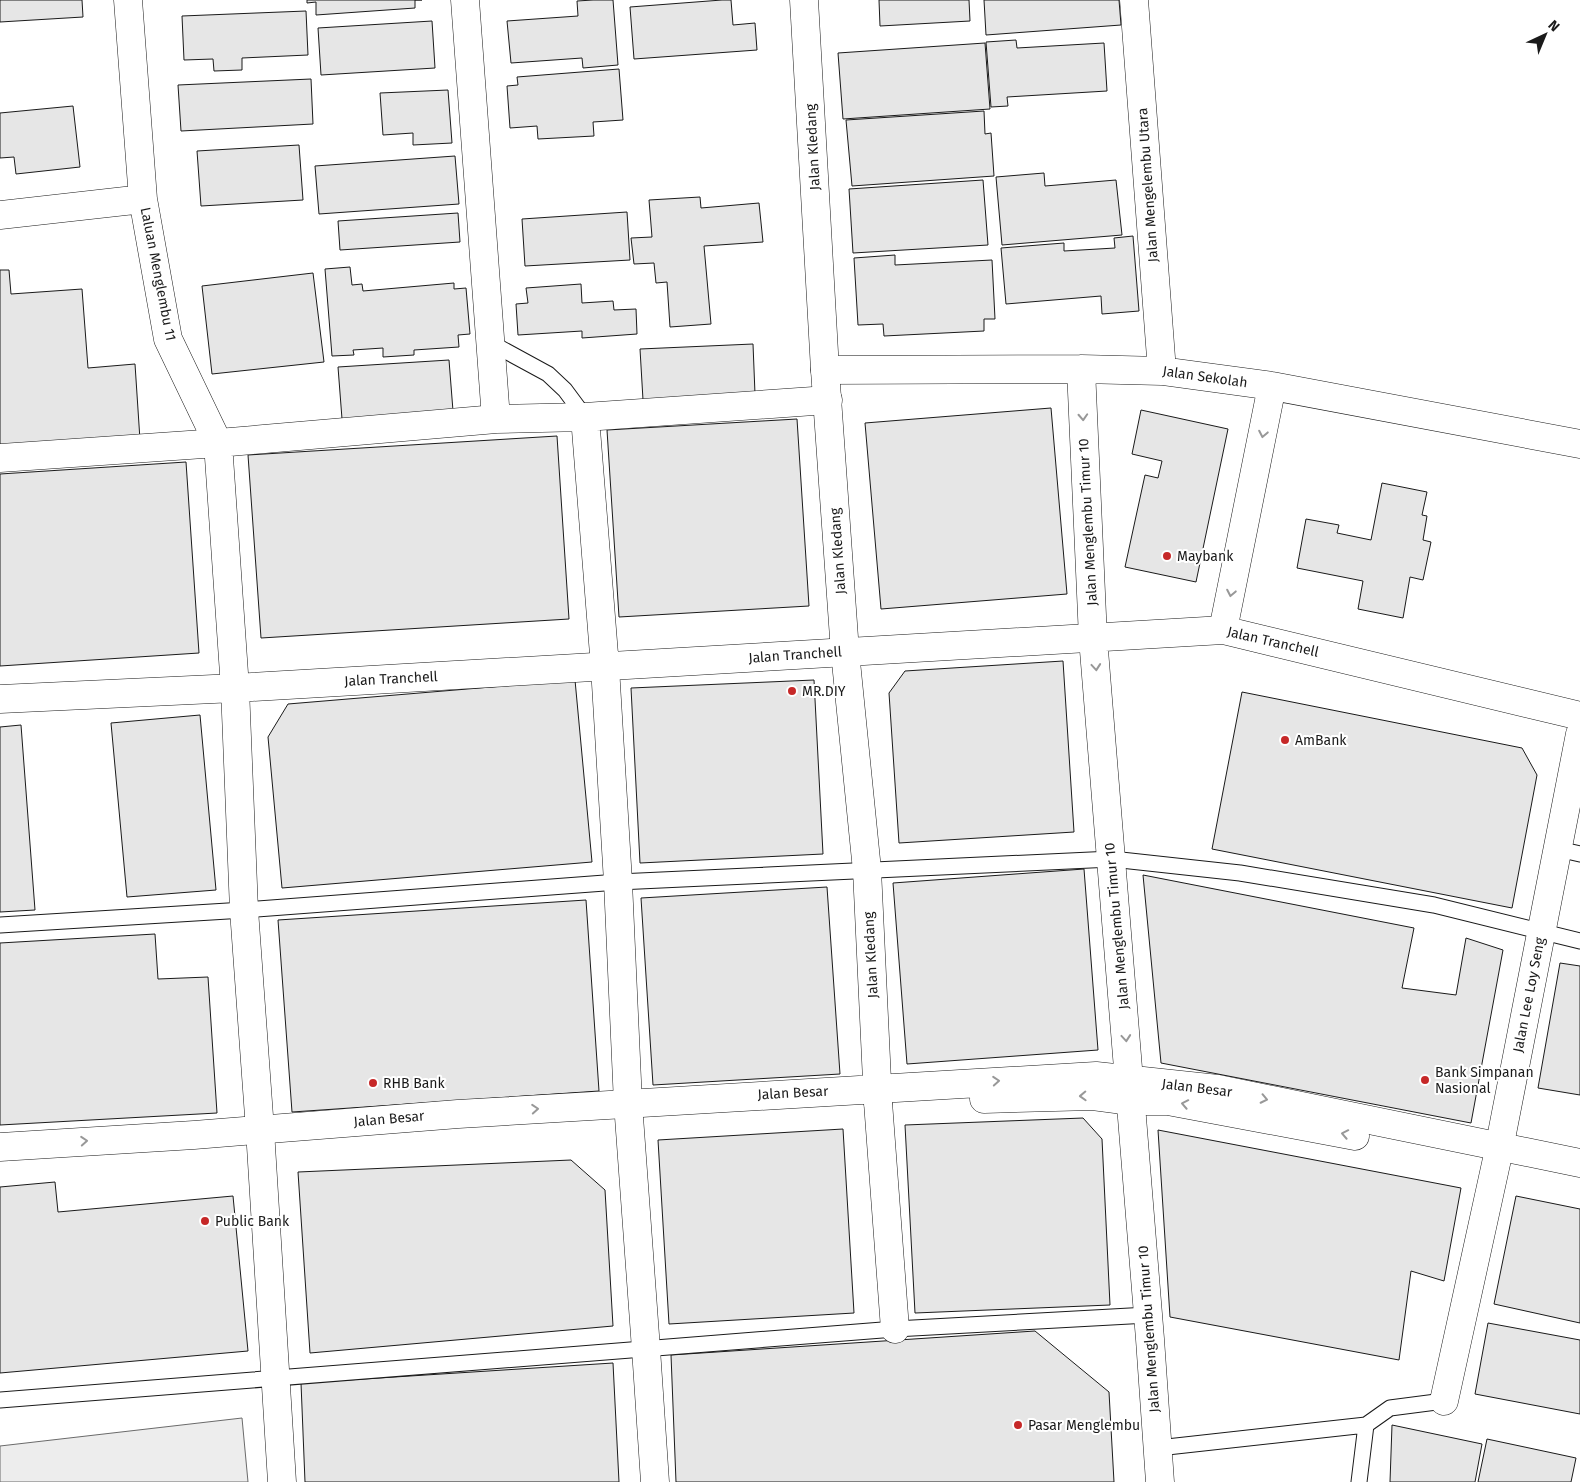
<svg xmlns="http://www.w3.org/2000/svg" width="1580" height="1482" viewBox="0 0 1580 1482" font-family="'Fira Sans',sans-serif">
<rect width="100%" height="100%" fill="#fff"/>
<path fill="#ededed" stroke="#6a6a6a" d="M242 1418 248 1482H0V1446Z"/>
<path fill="#e6e6e6" stroke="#1a1a1a" d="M0 0H82L83 17 0 22Z
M307 0H422H415V8L316 15V2L307 3Z
M593 0H613L618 65 583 68 582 58 511 63 507 21 578 16 577 1Z
M722 0H731L733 25 755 23 757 50 634 59 630 7Z
M879 0H969L970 21 880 26Z
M984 0H1119L1121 25 986 35Z
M306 11 308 55 242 58V70L214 71 213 59 184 60 182 16Z
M432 21 435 68 321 75 318 28Z
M1016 40 1017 48 1104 43 1107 91 1007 97 1008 106 991 107 986 42Z
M985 43 990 109 843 119 838 53Z
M619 69 623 120 593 122 594 136 538 139 537 126 510 128 507 86 518 85 517 77Z
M311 79 313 124 181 131 178 85Z
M448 90 452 143 413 145V133L383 135 380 93Z
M73 106 80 167 16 174 14 157 0 158V113Z
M984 111 985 134 991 133 994 176 852 186 846 120Z
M299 145 303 200 201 206 197 151Z
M455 156 459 204 319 214 315 166Z
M1044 173 1045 186 1116 180 1122 235 1002 245 996 177Z
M983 180 988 245 853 253 849 189Z
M700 197 701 208 759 203 763 242 704 246 711 324 670 327 667 282 656 283 654 263 634 264 631 238 652 237 649 200Z
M627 212 630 260 525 266 522 219Z
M458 213 460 242 340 250 338 221Z
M1133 236 1139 311 1102 314 1101 296 1006 304 1001 248 1064 243V251L1115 248 1114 238Z
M895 255V265L992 260 995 319H984V331L884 336 883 324 858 325 854 258Z
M350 267 352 285 362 284 363 291 454 283V289L466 288 470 334 458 335 459 347 414 350V355L383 357V348L353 350 354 355 332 356 325 269Z
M0 270H9L11 294 82 289 88 368 135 364 140 440 0 449Z
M313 273 324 362 212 374 202 286Z
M581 284 582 303 613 301 614 310 636 309 637 334 582 338V331L518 335 516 304 528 303 526 288Z
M753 344 755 394 643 400 640 349Z
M449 360 453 411 342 419 338 367Z
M1051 408 1067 594 881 609 865 423Z
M1141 410 1228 429 1196 582 1125 567 1145 475 1158 478 1162 461 1132 454Z
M797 419 809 606 619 617 607 430Z
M557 436 569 619 261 638 248 455Z
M186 462 199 653 0 666V474Z
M1382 483 1427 492 1422 515 1427 516 1423 540 1431 542 1423 580 1410 577 1403 618 1358 609 1363 581 1297 568 1306 519 1339 525 1337 533 1371 540Z
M1063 661 1074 832 899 843 889 693 905 671Z
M575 680 592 862 282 888 268 737 288 704Z
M814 680 823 854 640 863 631 688Z
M1242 692 1522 748 1537 775 1512 908 1212 849Z
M200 715 216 890 127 897 111 723Z
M21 725 35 910 0 912V727Z
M1084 869 1098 1050 907 1064 893 883Z
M1143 875 1414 928 1402 988 1456 995 1466 938 1503 950 1471 1123 1161 1063Z
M827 887 840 1074 653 1085 641 898Z
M586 900 599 1091 292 1112 278 920Z
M155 934 158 979 208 977 217 1113 0 1125V943Z
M1560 963 1580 966V1095L1538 1088Z
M1083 1118 1102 1139 1110 1305 915 1313 905 1125Z
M843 1129 854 1313 669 1324 658 1140Z
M1158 1130 1461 1188 1444 1281 1411 1271 1399 1360 1170 1317Z
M571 1160 605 1190 613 1326 310 1353 298 1172Z
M55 1182 58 1212 233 1196 248 1351 0 1373V1187Z
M1516 1196 1580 1209V1323L1494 1304Z
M1488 1323 1580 1340V1414L1475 1394Z
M1035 1331 1109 1392 1114 1482H676L671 1355Z
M613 1363 619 1482H305L301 1383Z
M1392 1425 1482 1444 1475 1482H1390Z
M1487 1439 1576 1458 1571 1482H1478Z"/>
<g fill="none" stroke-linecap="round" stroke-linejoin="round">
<g stroke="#1a1a1a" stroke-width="17">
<path id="lane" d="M491 343 548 374 565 390 585 417
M1558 849 1580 854
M0 925 244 910 618 882 1112 859 1240 873 1434 905 1580 941
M0 1400 895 1329 1148 1315
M1158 1448 1366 1425
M1359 1482 1366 1425 1390 1408 1444 1401"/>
</g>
<g stroke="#1a1a1a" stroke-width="29">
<path id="street" d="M128 0 143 199 168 339 218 443 235 688 244 910 260 1130 282 1482
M465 0 496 419
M1134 0 1162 371
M0 215 143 199
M1081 369 1093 638 1150 1339 1160 1482
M825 370 1081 369 1162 371 1272 386 1580 444
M585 417 605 667 618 882 628 1103 646 1349 655 1482
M0 458 218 443 496 419 585 417 828 400
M1223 630 1272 386
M0 699 235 688 1223 630 1580 716
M878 1102 895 1329
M1444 1401 1497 1159 1580 734"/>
</g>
<g stroke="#1a1a1a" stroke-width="29">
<path id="secondary" d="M804 0 825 370 845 652 867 870 878 1102
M984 1099 1093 1096 1131 1101H1168L1355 1136
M0 1147 194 1135 458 1114 1096 1076 1218 1089 1580 1163"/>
</g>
<use href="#lane" stroke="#fff" stroke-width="15"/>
<use href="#street" stroke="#fff" stroke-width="28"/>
<use href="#secondary" stroke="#fff" stroke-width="28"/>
</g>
<defs><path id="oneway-chevron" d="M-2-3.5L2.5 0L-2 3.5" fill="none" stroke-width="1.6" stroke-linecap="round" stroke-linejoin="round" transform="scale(1.25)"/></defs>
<g stroke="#989898">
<use href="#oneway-chevron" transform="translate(1083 417) rotate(87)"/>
<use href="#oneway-chevron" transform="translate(1263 434) rotate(101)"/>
<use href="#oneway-chevron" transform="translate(1231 593) rotate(101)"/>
<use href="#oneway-chevron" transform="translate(1096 667) rotate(85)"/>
<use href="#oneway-chevron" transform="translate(1126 1038) rotate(85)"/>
<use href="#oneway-chevron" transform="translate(996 1081) rotate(-4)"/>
<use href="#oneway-chevron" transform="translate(1083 1096) rotate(178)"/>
<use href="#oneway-chevron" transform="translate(1264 1099) rotate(12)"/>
<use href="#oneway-chevron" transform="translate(1185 1104) rotate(-169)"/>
<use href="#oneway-chevron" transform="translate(535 1109) rotate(-4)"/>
<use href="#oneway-chevron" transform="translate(1345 1134) rotate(-169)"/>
<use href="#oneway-chevron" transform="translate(84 1141) rotate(-4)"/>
</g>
<g fill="#c62828" stroke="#fff" stroke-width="2">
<circle cx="1167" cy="556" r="5"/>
<circle cx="792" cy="691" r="5"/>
<circle cx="1285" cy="740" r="5"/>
<circle cx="1425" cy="1080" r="5"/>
<circle cx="373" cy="1083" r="5"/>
<circle cx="205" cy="1221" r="5"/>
<circle cx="1018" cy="1425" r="5"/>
</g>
<g text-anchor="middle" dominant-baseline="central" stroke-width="4" stroke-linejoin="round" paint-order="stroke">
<g font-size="14" fill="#1a1a1a" stroke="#fff">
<text transform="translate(813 147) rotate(-93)">Jalan Kledang</text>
<text transform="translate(1148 185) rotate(-94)">Jalan Mengelembu Utara</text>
<text transform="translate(158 274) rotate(79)">Laluan Menglembu 11</text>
<text transform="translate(1205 377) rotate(8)">Jalan Sekolah</text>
<text transform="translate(1088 522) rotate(-93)">Jalan Menglembu Timur 10</text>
<text transform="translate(838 551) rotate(-94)">Jalan Kledang</text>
<text transform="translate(1273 642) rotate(13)">Jalan Tranchell</text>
<text transform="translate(795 655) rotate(-4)">Jalan Tranchell</text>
<text transform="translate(391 679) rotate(-3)">Jalan Tranchell</text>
<text transform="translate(1117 926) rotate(-95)">Jalan Menglembu Timur 10</text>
<text transform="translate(871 955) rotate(-93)">Jalan Kledang</text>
<text transform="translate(1529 995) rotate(-79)">Jalan Lee Loy Seng</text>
<text transform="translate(1197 1088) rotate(7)">Jalan Besar</text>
<text transform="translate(793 1093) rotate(-3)">Jalan Besar</text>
<text transform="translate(389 1119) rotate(-5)">Jalan Besar</text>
<text transform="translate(1149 1329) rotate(-94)">Jalan Menglembu Timur 10</text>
</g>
<g font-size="14" fill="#1a1a1a" stroke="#fff" text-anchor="start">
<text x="1177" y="556">Maybank</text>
<text x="802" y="691">MR.DIY</text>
<text x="1295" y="740">AmBank</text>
<text x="1435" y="1072">Bank Simpanan<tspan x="1435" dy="16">Nasional</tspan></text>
<text x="383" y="1083">RHB Bank</text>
<text x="215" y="1221">Public Bank</text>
<text x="1028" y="1425">Pasar Menglembu</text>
</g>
</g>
<g transform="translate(1545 35) rotate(44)" stroke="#ffffff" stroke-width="4" paint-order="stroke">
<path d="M0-4L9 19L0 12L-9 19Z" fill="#1a1a1a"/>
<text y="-8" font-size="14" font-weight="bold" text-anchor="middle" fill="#1a1a1a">N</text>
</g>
</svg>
